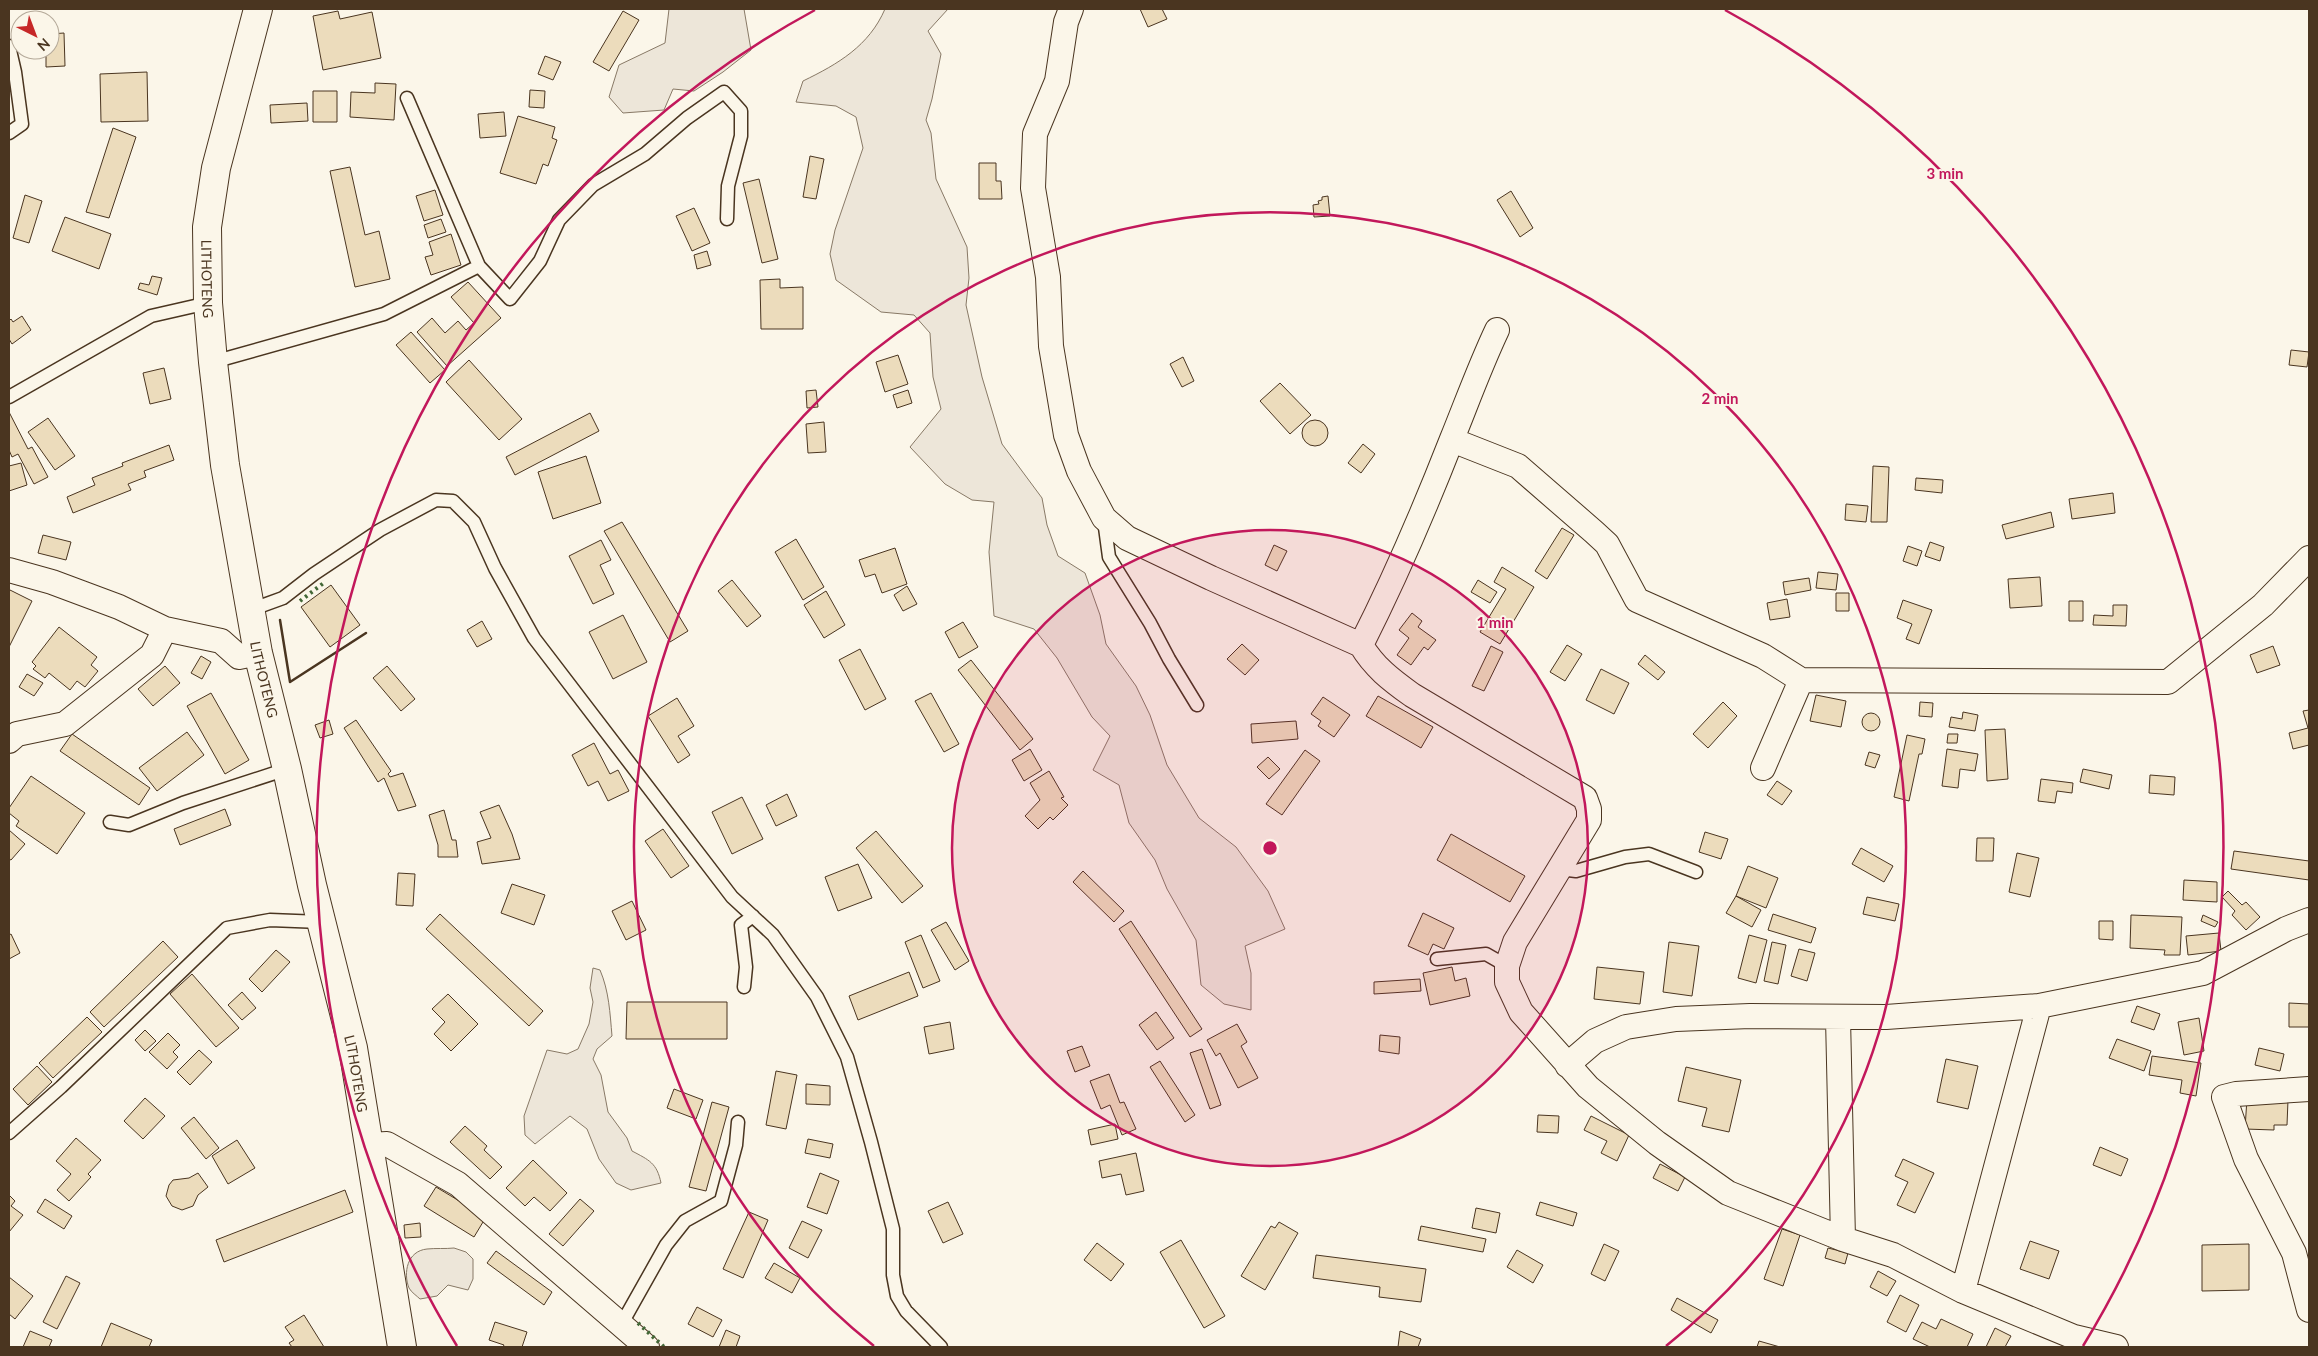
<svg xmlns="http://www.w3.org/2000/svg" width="2318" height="1356" viewBox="0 0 2318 1356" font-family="Lato,sans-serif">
<rect width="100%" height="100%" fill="#fbf6e9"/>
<path fill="#ede6d9" stroke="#887966" d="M669 9H744L751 50 723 72 694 91 673 89 664 110 623 113 609 97 619 65 665 43Z
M885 9H948L928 31 941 54 932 99 926 120 931 133 936 179 967 247 969 278 966 305 982 377 1002 444 1042 498 1047 525 1058 556 1085 573 1100 615 1106 644 1136 686 1150 715 1167 765 1199 818 1236 847 1268 891 1285 929 1245 946 1251 973V1010L1224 1004 1201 985 1196 940 1167 889 1155 860 1129 823 1119 785 1093 770 1110 736 1092 717 1057 658 1034 629 994 616 989 552 994 502 972 500 945 484 910 447 941 409 933 377 930 333 914 315 881 312 836 280 830 254 835 230 863 148 856 117 836 106 796 102 803 81C838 64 869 46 885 9Z
M593 968 600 970C609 991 610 1013 612 1036L597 1049 593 1059 601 1075 608 1112 627 1138 632 1151C649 1160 657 1163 661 1183L631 1190 616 1183 599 1159 587 1129 570 1116 535 1144 525 1135 524 1116 547 1050 567 1054 578 1049 589 1024 593 1002 590 988Z
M454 1248 466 1252 473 1259V1279L468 1290 448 1285 437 1296 420 1299C417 1296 411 1292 409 1288 403 1273 407 1251 427 1249 436 1248 445 1249 454 1248Z"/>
<path fill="#ecdcbc" stroke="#4a3520" d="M1140 9H1162L1167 19 1148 27Z
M338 11 340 19 372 12 381 58 323 70 313 16Z
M623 11 639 20 609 71 593 62Z
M64 33 65 66 46 67V50H50V34Z
M545 56 561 62 553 80 538 74Z
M147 72 148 121 101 122 100 74Z
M375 83 396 84 394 120 350 117 351 92 375 93Z
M530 90 545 91 544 108 529 107Z
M313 91H337V122H313Z
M307 103 308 121 271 123 270 105Z
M504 112 506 136 480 138 478 114Z
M518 116 555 127 552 138 557 140 548 166 543 164 536 184 500 173Z
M113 128 136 137 109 218 86 212Z
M810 156 824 159 816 199 803 197Z
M979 163H996V181H1001L1002 199H979Z
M350 167 365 235 379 231 390 279 355 287 330 171Z
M759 179 778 259 762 263 743 183Z
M435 190 443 215 424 221 416 196Z
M1511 191 1533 228 1520 237 1497 200Z
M25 195 42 201 29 243 13 238Z
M1328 196 1330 216 1314 217 1313 205 1319 204 1318 201 1322 200V197Z
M694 208 710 243 692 251 676 216Z
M65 217 111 234 99 269 52 251Z
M441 219 446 232 428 238 424 225Z
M451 234 461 265 431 275 425 257 433 255 429 242Z
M707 251 711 265 697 269 694 255Z
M152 276 162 278 157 295 138 289 140 283 149 285Z
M780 279V288L803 287V329H761L760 280Z
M468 282 501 318 447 366 417 332 432 318 445 333 458 321 466 330 474 323 451 297Z
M22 316 31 330 12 344 9 339V321L11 319 13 322Z
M411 332 445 370 430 383 396 345Z
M2291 350 2309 352 2307 367 2289 365Z
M898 355 908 384 885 392 876 362Z
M1183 357 1194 381 1182 387 1170 364Z
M469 360 522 419 499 440 446 382Z
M164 368 171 399 150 404 143 373Z
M1280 383 1311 415 1290 434 1260 401Z
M816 390 818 407 807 408 806 391Z
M908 390 912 403 897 408 893 395Z
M9 412 28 449 32 447 48 477 34 484 18 454 12 457 9 450Z
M590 413 599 431 515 475 506 457Z
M48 418 75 456 55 470 28 432Z
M1302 433a13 13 0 1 1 26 0a13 13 0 1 1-26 0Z
M824 422 826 452 808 453 806 424Z
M1363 444 1375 454 1361 473 1348 463Z
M169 445 174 460 144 471 146 477 128 484 131 490 73 513 67 497 95 485 92 478 123 466 122 463Z
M586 456 601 503 553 519 538 472Z
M21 463 27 485 9 491V466Z
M1873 466 1889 467 1887 522H1871Z
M1916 478 1943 480 1942 493 1915 490Z
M2113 493 2115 513 2072 519 2069 499Z
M1846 504 1868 506 1866 522 1845 520Z
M2051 512 2054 527 2006 539 2002 525Z
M622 522 688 631 670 642 604 531Z
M1562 528 1574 535 1547 579 1535 571Z
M43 535 71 542 66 560 38 553Z
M796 539 824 587 803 600 775 552Z
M601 540 611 560 600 565 614 594 593 604 569 556Z
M1930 542 1944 547 1940 561 1925 556Z
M1274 545 1287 551 1277 571 1265 565Z
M1908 546 1922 551 1917 566 1903 561Z
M895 548 907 584 882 593 875 574 865 577 859 560Z
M1502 567 1534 587 1500 644 1480 632 1506 589 1494 582Z
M1818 572 1838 574 1836 590 1816 588Z
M2040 577 2042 606 2010 608 2008 579Z
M1809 578 1811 590 1785 595 1783 582Z
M732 580 761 616 747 627 718 591Z
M1478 580 1497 592 1490 603 1471 592Z
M331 585 360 625 330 647 301 607Z
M907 586 917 604 903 611 894 595Z
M10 590 32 601 9 647V592Z
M826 591 845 625 824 638 804 605Z
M1836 593H1849V611H1836Z
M1787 599 1790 617 1770 620 1767 603Z
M1903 600 1932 610 1919 644 1906 639 1912 624 1897 618Z
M2069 601H2083V621H2069Z
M2113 605H2127L2126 626 2093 625 2094 615 2113 616Z
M1412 613 1422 621 1418 627 1436 640 1428 650 1424 647 1411 665 1397 655 1409 638 1399 630Z
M623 615 647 662 613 679 589 632Z
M482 621 492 639 477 647 467 630Z
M963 622 978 647 959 658 945 632Z
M59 627 97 657 91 665 98 671 85 687 77 681 70 690 49 673 45 678 33 669 36 666 32 662Z
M1242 644 1259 660 1245 675 1227 659Z
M1567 645 1582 654 1565 681 1550 672Z
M1491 646 1503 652 1484 691 1472 686Z
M2273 646 2280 665 2257 673 2250 655Z
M860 649 886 699 865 710 839 660Z
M1645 655 1665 672 1658 680 1638 664Z
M201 656 211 662 202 679 191 673Z
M971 660 1033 739 1020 750 958 670Z
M165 666 180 683 153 706 138 689Z
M387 666 415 699 401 711 373 678Z
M1601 669 1629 683 1614 714 1586 700Z
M27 674 43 683 34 696 19 687Z
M211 693 249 760 225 774 187 706Z
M931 693 959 744 944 752 915 701Z
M1816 695 1846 701 1841 727 1810 721Z
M1378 696 1433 727 1421 748 1366 716Z
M1323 697 1350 715 1334 737 1318 726 1321 721 1311 714Z
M677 698 694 726 678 736 690 755 678 763 648 716Z
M1723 702 1737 716 1708 748 1693 734Z
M1920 702 1933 703 1932 717 1919 716Z
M2309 710V745L2293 749 2289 733 2308 728 2303 711Z
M1963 712 1978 715 1975 731 1949 727 1951 717 1962 719Z
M1862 722a9 9 0 1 1 18 0a9 9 0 1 1-18 0Z
M329 720 333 734 320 738 315 725Z
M356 720 391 771 388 774 390 777 403 773 416 806 398 811 384 778 378 782 344 728Z
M1296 721 1298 739 1252 743 1251 724Z
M2005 729 2008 779 1987 781 1985 730Z
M187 732 204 755 157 791 139 768Z
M72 734 150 788 139 805 60 751Z
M1948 734H1958L1957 743H1947Z
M1907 735 1925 739 1922 754H1919L1909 801 1894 797Z
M594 743 610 774 618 770 629 791 608 801 598 781 588 786 572 755Z
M1030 749 1042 770 1024 781 1012 760Z
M1947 749 1978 754 1975 771 1960 769 1958 788 1942 786Z
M1305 750 1320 761 1282 815 1266 804Z
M1869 752 1880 755 1875 768 1865 765Z
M1268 757 1280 769 1269 779 1257 767Z
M2083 769 2112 775 2109 789 2080 782Z
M1049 771 1064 797 1061 798 1068 805 1053 820 1050 817 1038 829 1025 816 1040 800 1030 783Z
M2150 775 2175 777 2174 795 2149 793Z
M31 776 85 813 57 854 16 826 19 821 9 813V808Z
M2041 779 2073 783 2072 793 2057 791 2055 803 2038 801Z
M1777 781 1792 791 1782 805 1767 795Z
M787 794 797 816 776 826 766 805Z
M742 797 763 839 732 854 712 812Z
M499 805 512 834 520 859 482 864 477 842 491 838 480 812Z
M225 809 231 825 180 845 174 829Z
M444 810 452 840H456L458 857H438V845L429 815Z
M663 829 689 866 671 878 645 841Z
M9 830 25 844 11 860 9 859Z
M876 831 923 886 902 903 856 848Z
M1705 832 1728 839 1721 859 1699 852Z
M1451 834 1525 876 1510 902 1437 860Z
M1977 838H1994L1993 861H1976Z
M1861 848 1893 866 1884 882 1852 864Z
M2234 851 2309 861V880L2231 869Z
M2017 853 2039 858 2030 897 2009 892Z
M858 864 872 898 838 911 825 877Z
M1748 866 1778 878 1766 908 1736 896Z
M1083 871 1124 911 1114 922 1073 882Z
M398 873 415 874 413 906 396 905Z
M2184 880 2217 882V902L2183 900Z
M512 884 545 895 534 925 501 913Z
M2228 891 2242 905 2246 902 2260 917 2246 930 2232 915 2235 911 2222 897Z
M1736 896 1761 910 1752 927 1726 913Z
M1867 897 1899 904 1895 921 1863 914Z
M632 901 646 930 626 940 612 911Z
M1423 913 1454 928 1444 949 1433 944 1428 955 1408 946Z
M440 914 543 1011 529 1026 426 929Z
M1773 914 1816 928 1811 943 1768 930Z
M2131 915 2182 917 2180 955H2164L2165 950 2130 948Z
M2203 915 2218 922 2215 927 2201 921Z
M1131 921 1202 1029 1190 1037 1119 929Z
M2099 921H2113V940L2099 939Z
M946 922 969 961 955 970 931 930Z
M2219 933 2221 951 2188 955 2186 936Z
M11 934 20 953 9 959V935Z
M921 935 940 981 923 988 905 942Z
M1749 935 1767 940 1756 983 1738 978Z
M163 941 178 957 104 1027 90 1012Z
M1669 942 1699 946 1692 996 1663 992Z
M1772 942 1786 945 1778 984 1764 981Z
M1799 949 1815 953 1807 981 1791 976Z
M276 950 290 962 262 992 249 979Z
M1452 967 1455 981 1466 978 1470 996 1430 1005 1423 973Z
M1597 967 1644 972 1640 1004 1594 999Z
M909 972 918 996 858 1020 849 996Z
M192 974 239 1028 216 1047 170 994Z
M1420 979 1421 991 1374 994V982Z
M242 992 256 1008 242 1020 228 1005Z
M448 994 478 1024 451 1051 434 1034 445 1022 432 1009Z
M627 1002H727V1039H626Z
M2289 1003 2309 1004V1027H2289Z
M2137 1006 2160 1014 2154 1030 2131 1022Z
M1156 1012 1174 1038 1157 1050 1139 1025Z
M87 1017 102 1032 53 1078 39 1063Z
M2199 1018 2204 1051 2184 1055 2178 1022Z
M950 1022 954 1049 929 1054 924 1027Z
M1237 1024 1247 1042 1241 1046 1258 1078 1238 1088 1220 1053 1216 1056 1207 1040Z
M145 1030 156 1041 145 1051 135 1040Z
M168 1033 180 1045 173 1052 178 1057 167 1069 149 1052Z
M1380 1035 1400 1037 1399 1054 1379 1051Z
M2117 1039 2151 1051 2144 1071 2109 1058Z
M1082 1046 1090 1066 1075 1072 1067 1051Z
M2259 1048 2284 1054 2280 1071 2255 1065Z
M1202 1049 1221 1105 1210 1109 1190 1053Z
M199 1050 212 1062 190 1085 177 1072Z
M2152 1056 2201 1063 2196 1096 2180 1093 2182 1080 2149 1075Z
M1946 1059 1978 1066 1968 1109 1937 1102Z
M1160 1061 1195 1115 1185 1122 1150 1067Z
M37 1066 52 1082 28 1105 13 1089Z
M1686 1067 1741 1080 1729 1132 1702 1126 1707 1108 1678 1101Z
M776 1071 797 1075 786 1129 766 1125Z
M1109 1074 1120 1103 1124 1102 1136 1129 1122 1135 1110 1105 1101 1109 1090 1081Z
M806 1084 830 1086V1105L806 1104Z
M674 1089 703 1100 696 1119 667 1108Z
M145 1098 165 1116 143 1139 124 1121Z
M2247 1098 2288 1100 2287 1125H2274V1130L2245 1129Z
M712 1102 729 1107 706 1191 689 1187Z
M1538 1115 1559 1116 1558 1133 1537 1132Z
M1591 1116 1629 1135 1617 1161 1601 1153 1607 1141 1584 1130Z
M194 1117 219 1148 206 1159 181 1128Z
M1115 1124 1118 1139 1091 1145 1088 1130Z
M465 1126 487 1146 484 1150 502 1167 490 1179 450 1142Z
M76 1138 101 1160 88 1174 91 1177 69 1201 57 1190 71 1174 56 1161Z
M808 1139 833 1144 830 1158 805 1153Z
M237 1140 255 1168 228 1184 212 1156Z
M2100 1147 2128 1159 2121 1176 2093 1165Z
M1136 1153 1144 1191 1126 1195 1121 1174 1102 1178 1099 1161Z
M1903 1159 1934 1173 1915 1213 1897 1205 1908 1182 1895 1176Z
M533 1160 567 1193 550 1211 534 1197 525 1206 506 1188Z
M1660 1164 1685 1177 1678 1191 1653 1178Z
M198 1173 208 1187 198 1195 193 1206 182 1210 172 1206 166 1196 169 1185 173 1180 189 1178Z
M820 1173 839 1181 827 1214 807 1207Z
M436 1187 486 1217 474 1237 424 1206Z
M345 1190 353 1212 224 1262 216 1240Z
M9 1195 15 1201 11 1206 23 1215 9 1232Z
M45 1199 72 1216 64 1229 37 1212Z
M580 1199 594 1211 563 1246 549 1234Z
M948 1202 963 1234 943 1243 928 1211Z
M1540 1202 1577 1213 1573 1226 1536 1215Z
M1476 1208 1500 1213 1496 1233 1472 1228Z
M749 1212 768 1220 743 1278 723 1269Z
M802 1221 822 1230 808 1258 789 1248Z
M1279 1222 1298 1233 1265 1290 1241 1276 1271 1226 1275 1228Z
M420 1223 421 1237 405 1238 404 1225Z
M1421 1226 1486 1239 1483 1252 1418 1240Z
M1782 1229 1800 1235 1783 1286 1764 1279Z
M1181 1240 1225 1316 1204 1328 1160 1252Z
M2030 1241 2059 1251 2049 1279 2020 1269Z
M1097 1243 1124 1264 1111 1281 1084 1260Z
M1604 1244 1619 1251 1605 1281 1591 1274Z
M2249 1244V1290L2202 1291V1245Z
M1828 1248 1848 1253 1845 1264 1825 1258Z
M1517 1250 1543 1265 1533 1283 1507 1267Z
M496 1251 552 1292 544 1305 487 1263Z
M1316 1255 1426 1269 1421 1302 1379 1297 1380 1287 1313 1278Z
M774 1263 800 1278 792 1293 765 1278Z
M1878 1271 1896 1281 1887 1296 1870 1287Z
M66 1276 80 1283 57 1329 43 1322Z
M9 1277 33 1296 15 1319 9 1314Z
M1900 1295 1919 1305 1906 1332 1887 1322Z
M1677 1298 1718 1320 1711 1333 1671 1310Z
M697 1307 722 1320 713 1337 688 1324Z
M304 1315 324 1347H292L289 1343 294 1340 285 1327Z
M1941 1319 1973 1334 1967 1347H1930L1913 1339 1922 1322 1936 1329Z
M495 1322 527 1332 522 1347H503L504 1345 489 1340Z
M111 1323 152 1340 149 1347H101Z
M1995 1328 2011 1336 2005 1347H1986Z
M726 1330 740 1336 736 1347H719Z
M30 1331 52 1340 49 1347H23Z
M1400 1331 1421 1339 1418 1347H1398Z
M1759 1341 1780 1347H1757Z"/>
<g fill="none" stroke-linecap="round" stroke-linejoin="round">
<g stroke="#4a3520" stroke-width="15">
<path id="service" d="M9 46 15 72 22 124 9 133
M407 98 479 266 510 299 540 261 559 220 593 185 645 154 687 118 724 92 741 111V136L728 186 727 219
M213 362 384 314 479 266
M9 397 151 316 208 303
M1104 520 1109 557 1150 623 1169 659 1197 705
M250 610 283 598 314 574 380 530 436 500 453 501 474 522 495 568 534 638 732 897 773 935 817 997 847 1057 871 1142 893 1229V1275L897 1296 906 1311 941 1347
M110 822 129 825 183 803 287 769
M1560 869 1576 871 1625 857 1649 854 1696 872
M1437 959 1486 954 1507 966
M744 987 746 967 741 925 753 916
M9 1133 61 1087 227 928 270 920 321 922
M621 1325 666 1245 685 1221 721 1201 736 1145 738 1122"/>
</g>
<g stroke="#4a3520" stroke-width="26">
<path id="minor" d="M1071 9 1066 22 1057 81 1035 134 1033 188 1048 277 1051 346 1066 435 1079 471 1104 518 1127 538 1211 578 1361 645
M1497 330C1480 366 1467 402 1452 439 1425 508 1395 578 1361 645 1374 667 1391 680 1412 695L1585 798 1589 809V820L1515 942 1507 966V982L1521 1012 1588 1087 1657 1143 1728 1193 1843 1239 1893 1255 1963 1291 2074 1337 2116 1347
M1452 440 1518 466 1594 532 1607 544 1637 600 1763 656 1801 680 2168 682 2263 605 2309 558
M9 570 52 582 119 607 165 629 221 641 239 657 258 653
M9 741 17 734 65 724 152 655 165 629
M1763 768 1801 680
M1838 1018 1843 1239
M1567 1065 1595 1041 1626 1027 1676 1019 1750 1016 1886 1017 2039 1006 2203 973 2286 929 2309 920
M2309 1089 2236 1094 2224 1097 2246 1159 2294 1253 2309 1310
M369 1145 387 1144 458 1184 647 1347
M1963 1291 2039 1006"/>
</g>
<g stroke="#4a3520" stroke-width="30">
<g id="secondary">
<path id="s1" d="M258 9 216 168 207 227 208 303 213 362 225 465 258 653 287 769 312 885 353 1048 402 1347"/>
</g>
</g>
<use href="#service" stroke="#fbf6e9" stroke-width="12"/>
<use href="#minor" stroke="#fbf6e9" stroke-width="24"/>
<use href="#secondary" stroke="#fbf6e9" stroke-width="28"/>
<path stroke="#436837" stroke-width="4" stroke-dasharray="2.5 4" stroke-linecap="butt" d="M300 601 325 582
M638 1323 664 1347"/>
<path stroke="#4a3520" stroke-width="2.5" d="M280 620 290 682 366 633"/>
</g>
<circle cx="1270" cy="848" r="318" fill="#c2185b" fill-opacity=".12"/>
<g fill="none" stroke="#c2185b" stroke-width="2.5">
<circle cx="1270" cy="848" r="318"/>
<path d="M874 1346A636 636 0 1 1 1666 1346"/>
<path d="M457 1346A954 954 0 0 1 815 10M1725 10A954 954 0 0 1 2083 1346"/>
</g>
<g text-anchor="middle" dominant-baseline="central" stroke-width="4" stroke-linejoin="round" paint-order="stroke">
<g font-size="14" fill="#4a3520" stroke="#fbf6e9">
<text stroke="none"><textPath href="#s1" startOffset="276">LITHOTENG</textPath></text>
<text stroke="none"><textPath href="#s1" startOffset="681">LITHOTENG</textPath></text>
<text stroke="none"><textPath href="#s1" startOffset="1086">LITHOTENG</textPath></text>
</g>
</g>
<circle cx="1270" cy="848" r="8" fill="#c2185b" stroke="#fbf6e9" stroke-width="2.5"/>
<g font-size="15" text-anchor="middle" font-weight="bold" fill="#c2185b" stroke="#fbf6e9" stroke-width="4" stroke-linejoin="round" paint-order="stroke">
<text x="1945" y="179">3 min</text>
<text x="1720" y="404">2 min</text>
<text x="1495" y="628">1 min</text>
</g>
<rect width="2318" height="1356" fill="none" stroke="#4a3520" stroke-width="20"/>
<g transform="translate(35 35) rotate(138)"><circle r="24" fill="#fbf6e9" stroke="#b4a999"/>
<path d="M0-4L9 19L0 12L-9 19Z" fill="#c62828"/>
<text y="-8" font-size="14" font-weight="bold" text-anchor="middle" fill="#4a3520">N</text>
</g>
</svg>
